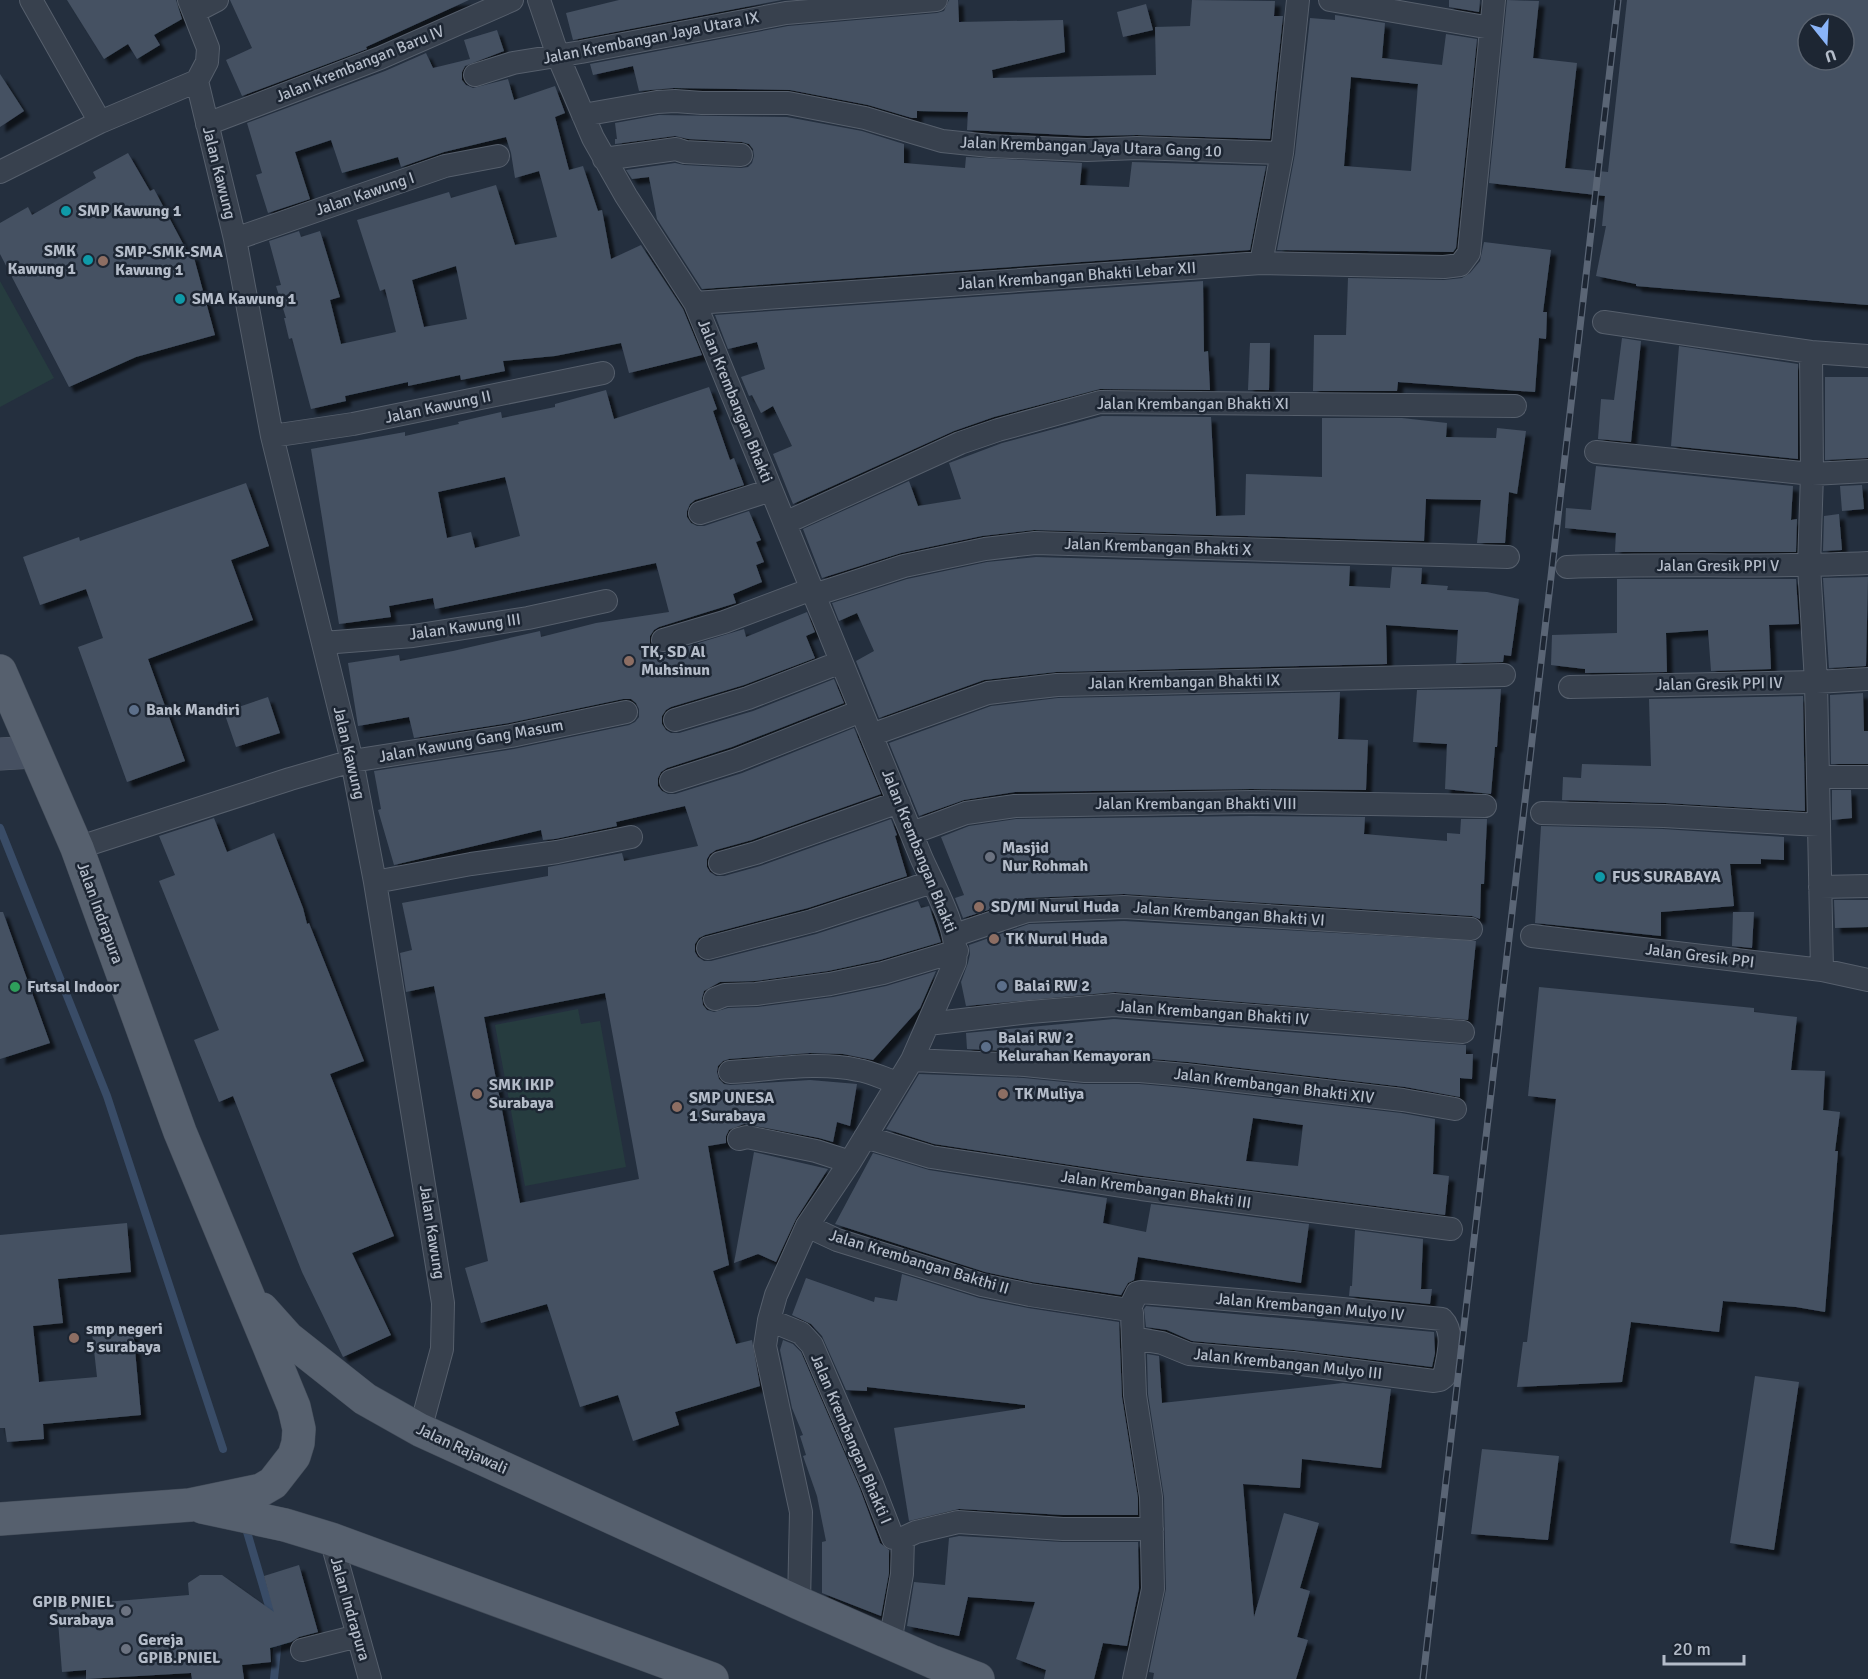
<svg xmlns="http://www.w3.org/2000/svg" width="1868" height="1679" viewBox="0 0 1868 1679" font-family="Signika,sans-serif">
<defs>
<filter id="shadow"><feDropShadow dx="5.5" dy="5.5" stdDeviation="1.5" flood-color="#0009"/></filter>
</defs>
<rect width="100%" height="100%" fill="#242f3e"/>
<path fill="#263c3f" d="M0 281 54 378 0 407Z
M578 1009 581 1024 600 1021 626 1167 525 1186 495 1025Z"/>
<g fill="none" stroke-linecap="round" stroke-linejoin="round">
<path stroke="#394c67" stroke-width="8" d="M0 828 107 1096 223 1449
M245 1525 273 1620
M274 1679 278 1640 277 1635"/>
</g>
<path fill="#455162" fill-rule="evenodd" filter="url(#shadow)" d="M67 0H176L182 19 154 35 160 45 137 59 128 44 104 59Z
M230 0H469L366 47 367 49 242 96 226 60 252 48Z
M619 0H782L573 40 566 13Z
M949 0H958L959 22 1063 20 1065 52 992 70 993 78 1156 75 1155 27 1190 26 1192 0 1275 1 1274 16H1283L1270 139 1137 135 1087 136 967 130 968 112 917 111V118H912L868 105 790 90 674 88 639 91 633 66 593 75 590 64 788 26 937 13 944 11Z
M1449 0H1480L1479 12 1449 7Z
M1507 0 1539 1 1533 58 1577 63 1565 168 1608 172 1627 0H1868V305L1636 286V284L1596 276 1606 226H1602L1605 196 1489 183ZM1808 24H1844V60H1808Z
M1146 4 1153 30 1123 37 1117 12Z
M1335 15 1385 23 1382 58 1442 65 1446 34 1477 39 1456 248 1453 252 1277 250 1295 154 1310 18 1335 20ZM1351 77 1418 84 1411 171 1344 166Z
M497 30 504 51 465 66 462 72V80L466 85 473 88 508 79 514 100 555 86 565 113 555 117 569 170 583 166 598 211 602 210 611 259 641 245 683 309 702 355 629 373 621 343 555 356 503 361 505 371 461 380 460 375 408 386V382L345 396 346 401 311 409 292 338 289 339 284 318H286L276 286 281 285 269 241 299 231 301 237 320 231 340 297 330 300 341 344 396 332 385 289 380 291 357 220 449 192 451 198 496 185 515 245 557 237 539 171 515 178 511 153 506 137 444 152 401 167 398 157 342 173 331 140 295 152 310 199 268 213 256 175 262 173 247 123 385 71 426 53 433 68 470 59 464 40ZM456 266 467 319 424 327 412 280Z
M0 74 24 111 0 127Z
M659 115 787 117 862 131 904 144V163L965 168 966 157 1082 163 1080 185 1129 187 1132 162 1266 166 1250 250 702 289 657 219 649 177 632 179 626 170 675 163 684 165 741 168 748 167 752 163 754 156 753 149 749 144 742 142 688 139 675 136 615 144V139H617L615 123Z
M128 153 150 191 154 189 189 255 193 254 215 335 136 357 69 387 0 254V223L28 207 32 215 96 178 93 172Z
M1484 242 1551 250 1543 312H1547L1546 339 1539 338 1535 392 1398 382 1397 391H1313L1314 335H1346L1348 278 1444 280 1462 278 1470 273 1480 261Z
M1203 281 1204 352 1208 351 1210 390 1100 389 994 417 954 431 793 504 773 454 792 446 773 406 761 413 752 395 749 396 741 377 765 369 757 342 728 349 715 315Z
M1622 338 1641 341 1631 442 1598 439 1601 399 1614 400Z
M1250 343H1270L1269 390H1248Z
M1679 346 1798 364V459L1671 446Z
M1825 377H1868V458L1825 460Z
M709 387 717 409 713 411 730 460 734 458 744 485 695 500 690 504 687 511V517L691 523 697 526H704L749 511 761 540 756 542 764 562 756 565 762 582 733 594 736 603 659 627 654 630 650 636V644L654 650 659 653H666L744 629 746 637 807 612 815 632 806 636 815 658 744 685 671 707 666 710 662 716V724L666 730 671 733H679L753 711 834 679 844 703 732 747 667 768 661 772 658 778V786L662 791 668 794H675L742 773 854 728 881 794 752 840 716 850 710 854 707 859V867L710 872 716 876H724L760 866 891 819 897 835 895 836 907 876 808 908 705 935 699 938 695 944V952L698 957 704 961H711L816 934 918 901 921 908 929 906 941 942 880 960 828 971 755 981 720 982 704 991 702 998 703 1005 707 1010 714 1012 728 1008 758 1007 833 997 886 986 936 971 920 1008 873 1060 843 1054 810 1053 729 1059 723 1061 718 1066 717 1072 719 1079 724 1084 730 1085 810 1080 857 1084 850 1126 837 1122 833 1142 819 1138 744 1124 729 1130 726 1136V1143L708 1146 729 1265 713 1271 736 1344 752 1340 760 1386 675 1412 679 1425 633 1441 618 1395 580 1407 547 1304 481 1323 465 1268 488 1261 434 986 406 992 400 953 412 950 402 903 548 876V867L622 853 624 861 698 846 685 806 616 822 617 826 555 839 543 840 541 830 394 865 378 810 381 809 374 771 514 749 629 725 635 722 639 717V709L636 703 631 699H623L509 723 414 738 409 717 358 726 348 663 399 655 400 661 453 651 540 631 541 637 596 623 669 612 656 563 435 609 433 598 389 606 391 617 339 624 311 449 405 432V436L459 424 458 422 501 412 502 418 555 407V404L606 390 614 419ZM505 477 520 536 475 548 471 532 447 538 438 492ZM605 993 639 1179 520 1203 484 1017Z
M1102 416 1211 417 1216 516 1245 515 1246 474 1322 477V418H1402L1447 423 1446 437 1496 438 1497 428 1526 431 1517 494 1509 492 1505 543H1477L1481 500 1426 499 1424 541 1034 530 982 536 901 553 822 578 803 529 909 481 918 506 961 499 949 463 1002 443Z
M1596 466 1793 486 1791 520 1797 519 1796 552H1615L1616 533 1565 528 1566 508 1591 510Z
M246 483 269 546 231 560 253 620 148 659 185 761 127 782 78 647 103 638 86 589 40 605 23 557 79 537 80 541Z
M1862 485 1864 509 1842 511 1840 486Z
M1839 514 1842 550 1823 551 1824 516Z
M1036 557 1350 566 1349 586 1390 588 1392 567 1422 568 1421 584 1448 586 1447 590 1487 592 1519 599 1511 656 1504 655 1503 662 1456 663 1458 630 1386 625 1387 664 1056 672 984 680 879 718 856 661 874 651 857 613 839 621 832 603 907 579 987 562Z
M1868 577 1866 666 1829 668 1823 578Z
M1617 579H1796L1799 624 1769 625 1771 669 1711 671 1708 630 1666 633 1667 672 1585 673V669L1551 665 1552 635 1617 633Z
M1501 689 1497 747H1495L1491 794 1445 789 1447 744 1413 742 1417 690Z
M1340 692 1338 739 1368 740 1366 790 1251 789 1015 792 964 800 919 816 889 743 991 706 1058 698Z
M1863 693 1864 731H1868V764H1831L1830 695Z
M1803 696 1805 811 1665 803 1562 800 1563 777 1581 778 1582 764 1651 766 1649 699Z
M268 697 280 733 236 747 224 712Z
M1832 790H1851L1852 818 1832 820Z
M1251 816 1365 817 1364 834 1447 841V833L1460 834 1461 819H1487L1484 884H1481L1480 919 1472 916 1124 894 1026 898 963 918 955 898 964 895 941 837 969 826 1016 819Z
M214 818 227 852 274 833 303 908 307 924 309 923 364 1061 330 1074 394 1236 352 1253 391 1335 343 1357 302 1272 233 1096 219 1102 194 1040 219 1030 159 881 175 875 159 836Z
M1541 826 1663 829 1784 837V860L1761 859V864H1730L1734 906 1661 912V936L1535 923Z
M1834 900H1868V927L1835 928Z
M0 912H3L50 1043 0 1059Z
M1733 912H1754L1752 948 1732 946Z
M1124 921 1476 941 1468 1020 1115 992 966 1006 961 982 968 963 970 954 969 945 1029 924Z
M1539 987 1754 1008V1012L1797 1017 1791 1070 1825 1071 1823 1110 1840 1112 1835 1151H1838L1825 1312 1796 1307 1723 1301 1719 1332 1631 1322 1622 1382 1517 1387 1523 1342H1527L1556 1099 1528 1096Z
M1114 1019 1466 1045V1054H1473L1472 1079 1460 1078V1097L1405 1087 1188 1062 1140 1058H1086L1026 1052 967 1049 966 1033Z
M919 1074 1024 1078 1084 1084H1139L1185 1088 1401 1113 1435 1119 1433 1174 1449 1176 1445 1215 1143 1176 934 1144 886 1129ZM1253 1118 1303 1125 1298 1166 1246 1161Z
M754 1152 828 1169 796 1219 776 1262 758 1254 734 1263Z
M873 1153 929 1170 1107 1198 1103 1223 1146 1232 1151 1204 1309 1224 1301 1283 1138 1257 1134 1280 1128 1283 1121 1295 1032 1282 985 1272 835 1224Z
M127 1223 131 1272 58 1279 63 1323 33 1326 39 1382 97 1377 92 1332 133 1328 141 1415 43 1424 44 1439 7 1442 5 1428H0V1235Z
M1355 1230 1423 1239 1421 1289H1432L1430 1304 1349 1296 1350 1286H1352Z
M902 1274 979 1298 1028 1308 1119 1322 1122 1397 1138 1498V1515H1063L959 1509 909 1521 894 1428 1025 1408V1405L867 1387V1391L846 1390 822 1336 811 1324 792 1315 806 1278 874 1302 875 1297 897 1301Z
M1146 1306 1434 1332 1435 1353 1432 1367 1294 1350 1192 1341 1167 1330 1146 1327 1144 1309Z
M783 1340 793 1344 801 1352 860 1489 880 1543 889 1550V1573L881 1616 822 1593V1542L826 1541 817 1496 803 1456 806 1455 800 1436 803 1435 792 1408 780 1350Z
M1147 1354 1159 1356 1162 1403 1343 1383 1391 1389 1381 1468 1302 1459 1300 1488 1243 1484 1254 1617 1284 1513 1319 1523 1300 1588 1310 1591 1297 1637 1308 1640 1296 1679H1153L1154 1673 1149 1672 1166 1589 1164 1497 1148 1394Z
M1755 1376 1799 1382 1774 1550 1730 1543Z
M1482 1449 1559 1456 1548 1540 1471 1534Z
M959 1536 1062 1542H1138L1139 1588 1127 1646 1103 1643 1094 1679H1044L1046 1670 1016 1659 1035 1602 968 1597 959 1636 907 1626 914 1582 945 1585 949 1538Z
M299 1565 318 1632 299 1637 291 1642 270 1648 271 1662 242 1665 244 1679H192L191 1673 86 1679V1670L62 1672 57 1608 81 1606V1604L189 1595 188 1583 200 1575H222L274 1612 264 1576Z"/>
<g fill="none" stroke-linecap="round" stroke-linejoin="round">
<g stroke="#565f6c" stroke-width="24">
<path id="street" d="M31 0 100 122
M189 0 208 48 207 62 197 81
M539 0 558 56 593 138 626 196 695 303 921 857C934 887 960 930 955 962L912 1060 850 1162 807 1226 776 1295 769 1320 765 1346 801 1512 799 1603
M1330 0 1491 28
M194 12 217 0
M475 75 513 63 581 52 786 13 936 0
M197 81 235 239 272 436 352 761 375 882 443 1303 442 1349 420 1430
M583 115 657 102 675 101 702 103H788L865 118 942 141 990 146 1087 150 1137 148 1282 153
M207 124 380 58 512 0
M604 159 676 149 685 152 741 155
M0 172 100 122 197 81
M235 239 445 166 498 156
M1261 263 1282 153 1298 0
M695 303 1261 263 1444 267 1460 265 1469 253 1494 0
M1604 322 1811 352 1868 356
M1811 352 1812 474 1809 566 1816 682 1822 970
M272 436 353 424 603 373
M1596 452 1812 474 1868 471
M700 513 771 490
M785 523 960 443 998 430 1100 402 1515 406
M1567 567C1668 563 1768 568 1868 563
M814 595 904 566 985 549 1035 543 1508 557
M663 640 724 622 812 589
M323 643 413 636 528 618 606 601
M1570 687 1816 682 1868 679
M675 720 748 698 841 662
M871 735 988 693 1057 685 1504 675
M1819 777H1868
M671 781 737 760 861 711
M1542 813 1664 816 1819 825
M912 833 966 813 1015 806 1251 802 1485 806
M77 848 290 779 352 761 511 736 626 712
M720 863 756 853 899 802
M375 882 471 864 557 852 631 837
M1820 887 1868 886
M955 935 1027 911 1124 907 1471 929
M1532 936 1822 970 1868 980
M708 948 812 921 932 882
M715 999 725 995 756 994 830 984 883 973 957 951
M928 1024 1030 1012 1114 1005 1463 1032
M912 1060 1025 1065 1085 1071H1140L1186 1075 1403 1100 1455 1109
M730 1072C772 1070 816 1061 858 1070 871 1072 885 1079 898 1083
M865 1137 931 1157 1141 1189 1451 1229
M739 1139 747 1137 816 1151 850 1162
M807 1226 837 1240 982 1285 1030 1295 1129 1310 1132 1313 1135 1395 1151 1497 1153 1589 1134 1679
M1129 1310 1137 1293 1141 1292 1322 1307 1442 1319C1456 1333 1447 1360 1444 1377L1440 1380 1434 1381 1293 1363 1189 1354 1162 1343 1133 1338
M769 1320 801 1333 812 1345 872 1484 893 1538H903L916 1532 958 1522 1063 1529H1152
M331 1539 370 1679
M890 1643 902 1574 903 1538
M302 1650 358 1636"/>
</g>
<g stroke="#565f6c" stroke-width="33">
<path id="secondary" d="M0 754 34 752"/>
</g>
<g stroke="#414a57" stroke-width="34">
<path id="primary" d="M0 671 77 848 180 1132 269 1346 294 1407 299 1429 298 1443 294 1456 273 1483 261 1490 190 1505 0 1519
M262 1309 288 1338 365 1399 420 1430 799 1603 933 1662 978 1679
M202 1507 285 1525 331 1539 712 1679"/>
</g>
<use href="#street" stroke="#38414e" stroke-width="22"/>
<use href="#secondary" stroke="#465061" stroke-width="32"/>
<use href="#primary" stroke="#56606e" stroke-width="33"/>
<g stroke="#5a6575" stroke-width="7">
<path id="rail" d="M1423 1679 1618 0"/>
</g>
<use href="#rail" stroke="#1d2633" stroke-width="4.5" stroke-dasharray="14" stroke-linecap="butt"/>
</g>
<g fill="#0f9aa8" stroke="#1d2633" stroke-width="2">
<circle cx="66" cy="211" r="6"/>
<circle cx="88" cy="260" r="6"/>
<circle cx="180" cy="299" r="6"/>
<circle cx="1600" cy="877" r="6"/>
</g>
<g fill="#8d6e63" stroke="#1d2633" stroke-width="2">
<circle cx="103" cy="261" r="6"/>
<circle cx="629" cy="661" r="6"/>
<circle cx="979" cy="907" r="6"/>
<circle cx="994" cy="939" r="6"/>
<circle cx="477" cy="1094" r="6"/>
<circle cx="1003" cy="1094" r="6"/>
<circle cx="677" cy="1107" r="6"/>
<circle cx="74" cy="1338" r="6"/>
</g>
<g fill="#5c6f8a" stroke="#1d2633" stroke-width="2">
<circle cx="134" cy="710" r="6"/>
<circle cx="1002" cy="986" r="6"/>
<circle cx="986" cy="1047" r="6"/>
</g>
<g fill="#6b7280" stroke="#1d2633" stroke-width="2">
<circle cx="990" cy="857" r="6"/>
<circle cx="126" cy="1611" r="6"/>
<circle cx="126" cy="1649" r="6"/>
</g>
<circle fill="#2e9e5b" stroke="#1d2633" stroke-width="2" cx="15" cy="987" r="6"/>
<g text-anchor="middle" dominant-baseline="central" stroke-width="5" stroke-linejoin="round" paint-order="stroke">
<g font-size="16" fill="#b4bcc9" stroke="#1d2633">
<text transform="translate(651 38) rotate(-11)">Jalan Krembangan Jaya Utara IX</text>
<text transform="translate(360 64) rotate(-22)">Jalan Krembangan Baru IV</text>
<text transform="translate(1091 147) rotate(2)">Jalan Krembangan Jaya Utara Gang 10</text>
<text transform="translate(219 173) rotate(76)">Jalan Kawung</text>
<text transform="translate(365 194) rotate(-19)">Jalan Kawung I</text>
<text transform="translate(1077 276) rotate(-4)">Jalan Krembangan Bhakti Lebar XII</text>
<text transform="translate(735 401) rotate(68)">Jalan Krembangan Bhakti</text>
<text x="1193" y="404">Jalan Krembangan Bhakti XI</text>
<text transform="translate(438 407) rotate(-12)">Jalan Kawung II</text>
<text transform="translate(1158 547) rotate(2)">Jalan Krembangan Bhakti X</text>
<text x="1718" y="566">Jalan Gresik PPI V</text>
<text transform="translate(465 627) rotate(-8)">Jalan Kawung III</text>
<text transform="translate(1184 682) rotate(-1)">Jalan Krembangan Bhakti IX</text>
<text transform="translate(1719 684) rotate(-1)">Jalan Gresik PPI IV</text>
<text transform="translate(471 741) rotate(-10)">Jalan Kawung Gang Masum</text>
<text transform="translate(349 753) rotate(77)">Jalan Kawung</text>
<text x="1196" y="804">Jalan Krembangan Bhakti VIII</text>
<text transform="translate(919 851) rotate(68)">Jalan Krembangan Bhakti</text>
<text transform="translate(100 913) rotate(70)">Jalan Indrapura</text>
<text transform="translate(1229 914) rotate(4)">Jalan Krembangan Bhakti VI</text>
<text transform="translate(1700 956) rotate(7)">Jalan Gresik PPI</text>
<text transform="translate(1213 1013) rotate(4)">Jalan Krembangan Bhakti IV</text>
<text transform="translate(1274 1086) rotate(7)">Jalan Krembangan Bhakti XIV</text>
<text transform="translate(1156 1190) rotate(8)">Jalan Krembangan Bhakti III</text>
<text transform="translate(432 1232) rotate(81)">Jalan Kawung</text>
<text transform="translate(919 1262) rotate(17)">Jalan Krembangan Bakthi II</text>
<text transform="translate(1310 1307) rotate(5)">Jalan Krembangan Mulyo IV</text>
<text transform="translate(1288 1364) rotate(6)">Jalan Krembangan Mulyo III</text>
<text transform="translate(851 1439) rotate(67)">Jalan Krembangan Bhakti I</text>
<text transform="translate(462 1449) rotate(25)">Jalan Rajawali</text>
<text transform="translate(350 1609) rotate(74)">Jalan Indrapura</text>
</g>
<g font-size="16" font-weight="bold" fill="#b4bcc9" stroke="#1d2633" text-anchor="start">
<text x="78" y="211">SMP Kawung 1</text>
<text x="76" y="251" text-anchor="end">SMK<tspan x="76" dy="18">Kawung 1</tspan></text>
<text x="115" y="252">SMP-SMK-SMA<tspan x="115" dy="18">Kawung 1</tspan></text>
<text x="192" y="299">SMA Kawung 1</text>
<text x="641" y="652">TK, SD Al<tspan x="641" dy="18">Muhsinun</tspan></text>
<text x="146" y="710">Bank Mandiri</text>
<text x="1002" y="848">Masjid<tspan x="1002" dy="18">Nur Rohmah</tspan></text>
<text x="1612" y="877">FUS SURABAYA</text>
<text x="991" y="907">SD/MI Nurul Huda</text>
<text x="1006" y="939">TK Nurul Huda</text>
<text x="1014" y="986">Balai RW 2</text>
<text x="27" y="987">Futsal Indoor</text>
<text x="998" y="1038">Balai RW 2<tspan x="998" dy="18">Kelurahan Kemayoran</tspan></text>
<text x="489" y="1085">SMK IKIP<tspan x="489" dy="18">Surabaya</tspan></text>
<text x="1015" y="1094">TK Muliya</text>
<text x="689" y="1098">SMP UNESA<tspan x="689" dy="18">1 Surabaya</tspan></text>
<text x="86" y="1329">smp negeri<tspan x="86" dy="18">5 surabaya</tspan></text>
<text x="114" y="1602" text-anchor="end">GPIB PNIEL<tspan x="114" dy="18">Surabaya</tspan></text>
<text x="138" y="1640">Gereja<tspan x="138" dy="18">GPIB.PNIEL</tspan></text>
</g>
</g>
<g transform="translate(1826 42) rotate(162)"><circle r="28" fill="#1d2633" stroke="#59626f" stroke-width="1.5"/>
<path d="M0-4.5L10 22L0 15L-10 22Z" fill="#8ab4f8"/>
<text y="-9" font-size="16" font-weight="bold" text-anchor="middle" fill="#b4bcc9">U</text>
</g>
<path d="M1664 1655v9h80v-9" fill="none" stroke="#b4bcc9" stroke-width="3"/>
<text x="1673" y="1655" font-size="18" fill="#b4bcc9" stroke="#1d2633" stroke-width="4.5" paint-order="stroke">20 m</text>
</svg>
